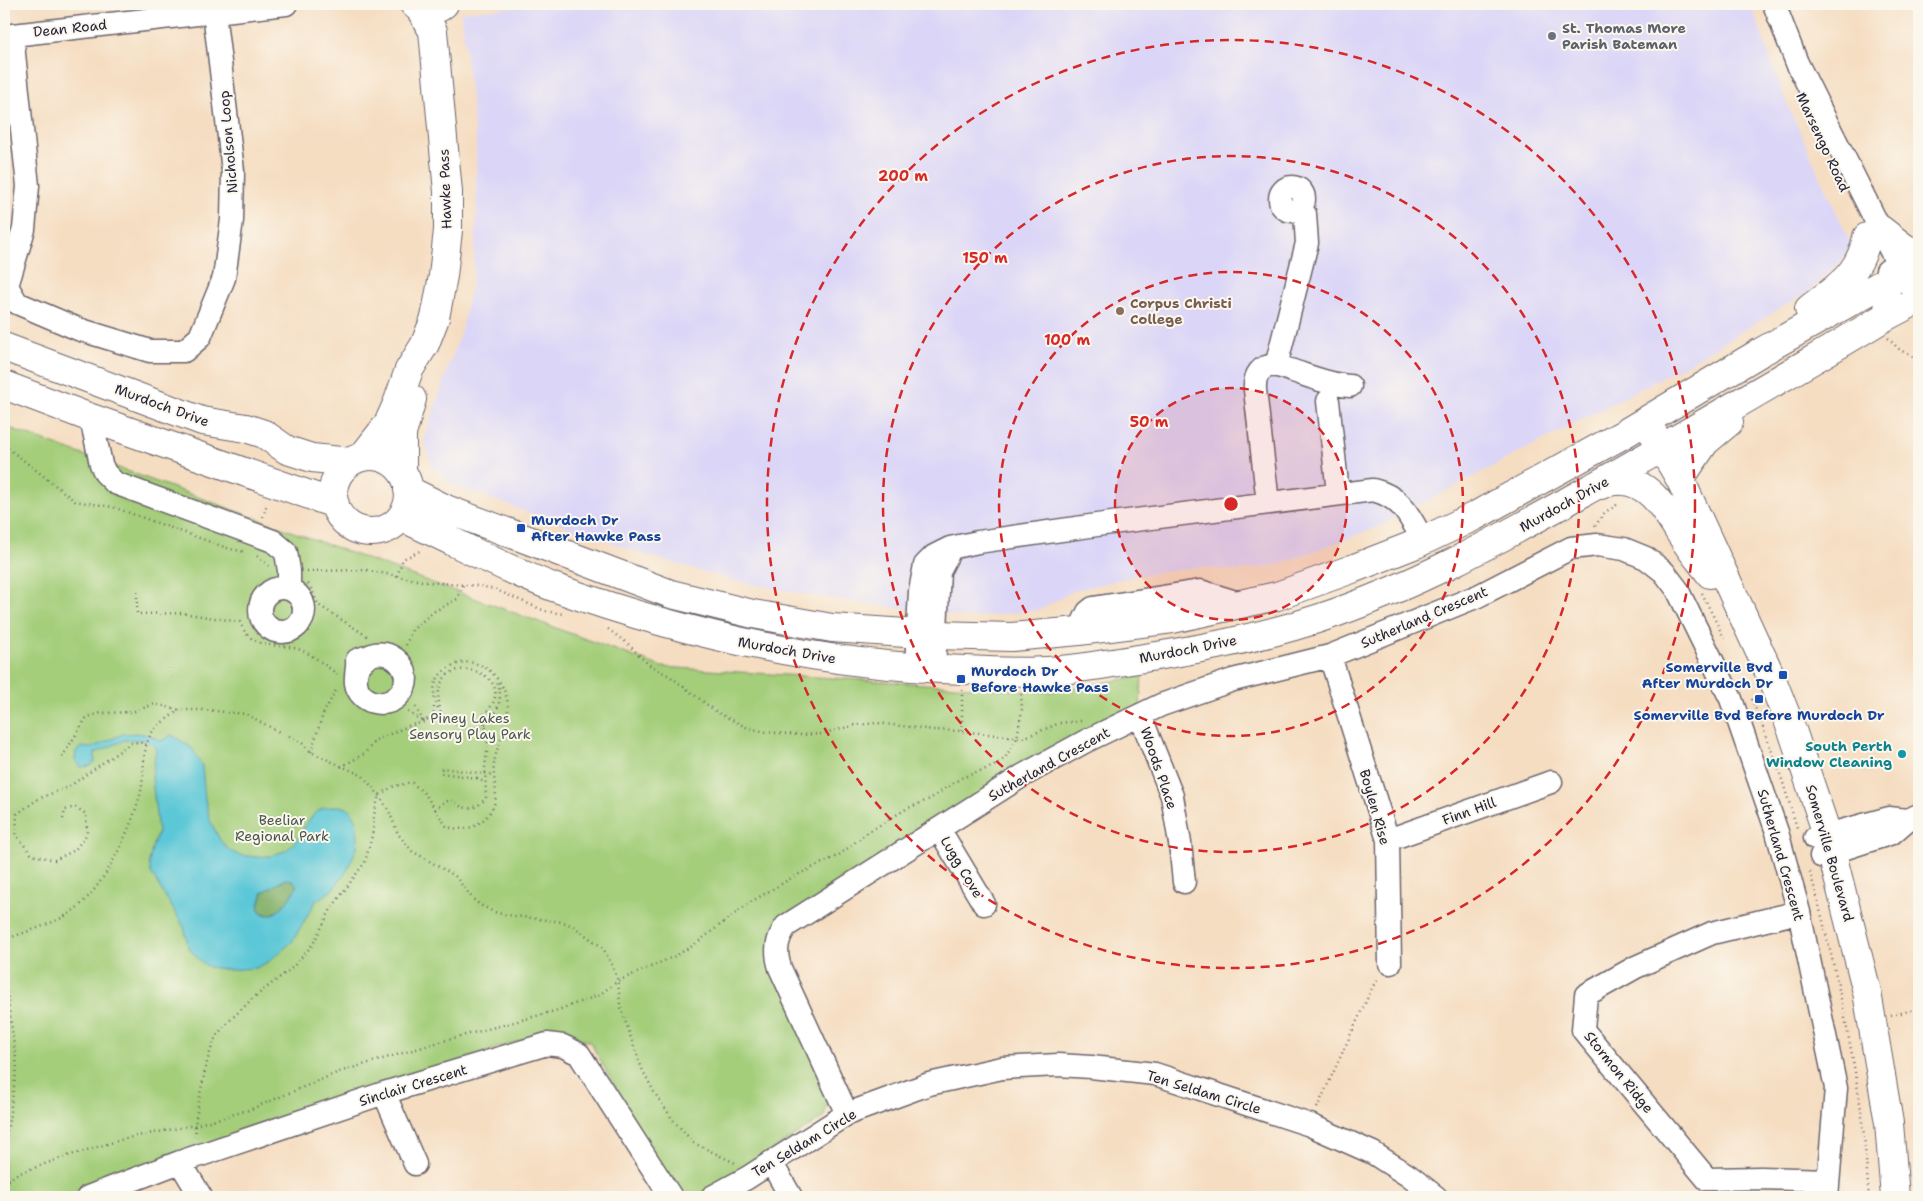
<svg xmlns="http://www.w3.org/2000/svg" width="1923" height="1201" viewBox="0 0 1923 1201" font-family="'Shantell Sans',sans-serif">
<rect width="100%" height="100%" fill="#fbf7ec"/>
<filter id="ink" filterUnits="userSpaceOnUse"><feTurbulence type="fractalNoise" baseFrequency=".02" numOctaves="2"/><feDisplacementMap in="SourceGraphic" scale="10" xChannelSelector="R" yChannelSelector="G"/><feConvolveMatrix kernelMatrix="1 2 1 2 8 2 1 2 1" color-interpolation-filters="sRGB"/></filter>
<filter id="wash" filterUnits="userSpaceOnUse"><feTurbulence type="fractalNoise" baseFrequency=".0096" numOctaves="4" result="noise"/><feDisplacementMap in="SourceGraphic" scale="20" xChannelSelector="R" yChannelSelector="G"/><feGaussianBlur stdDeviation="1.12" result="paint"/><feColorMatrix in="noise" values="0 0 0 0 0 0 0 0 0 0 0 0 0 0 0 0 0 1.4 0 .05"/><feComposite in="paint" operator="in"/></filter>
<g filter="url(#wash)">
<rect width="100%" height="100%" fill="#f5ddc1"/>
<path fill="#dbd6f7" d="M550 4H1751L1785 99 1851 244 1839 263 1808 292 1691 362 1378 527 1277 565 1240 571 1197 567 1129 577 1073 591 1039 610 971 618 813 596 736 581 648 556 453 485 432 467 424 439 461 331 473 277 477 212 476 142 461 12Z"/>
<path fill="#a4ce7a" stroke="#63785a" d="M4 426 662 667 1048 692 1142 676 1140 707 771 932 829 1092 827 1106 823 1118 703 1193C689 1194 681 1194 670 1185L590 1042 552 1030 54 1197H4Z"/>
<path fill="#83b16a" stroke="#526a52" d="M286 879 293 880 297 886C291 897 271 928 258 908L263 892Z"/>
<path fill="#5cc7d7" stroke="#3f7489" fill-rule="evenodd" d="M137 733 149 735 161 741 172 735 192 748 202 766 205 799 210 820 220 840 230 851 239 855 256 857 270 856 287 850 301 835 304 827 314 814 323 808 340 806 350 809 356 819 358 838 357 847 347 871 332 890 316 901 292 942 268 962 256 968 229 970 209 967 201 962 189 948 184 927 151 873 149 862 153 844 158 833 152 777 156 749 147 740H125L95 753V761L91 766 81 767 75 760 76 751 81 747 91 748 123 734ZM286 879 293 880 297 886C291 897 271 929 258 908L263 892Z"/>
</g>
<g filter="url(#ink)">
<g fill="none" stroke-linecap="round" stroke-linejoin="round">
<g stroke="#6c636a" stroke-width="25">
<path id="minor" d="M1774 4 1797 63 1894 257 1892 277 1883 318
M12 35 28 186 24 229 7 286 17 303 78 329 150 351H184L200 337 224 278 232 220 233 171 214 12
M4 36 286 4
M1280 199a12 12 0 1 1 24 0a12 12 0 1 1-24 0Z
M1887 271C1897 281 1905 284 1919 281
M1276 366 1307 243 1305 214 1301 208
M1328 401 1338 493
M91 418 101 464 105 473 115 483 273 541 286 552 289 571V588
M1268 503 1255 390C1254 376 1260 364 1277 366 1283 367 1290 370 1296 372 1314 378 1332 385 1350 386
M260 610a22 22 0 1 1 44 0a22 22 0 1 1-44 0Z
M1079 631 1088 612 1093 608 1200 591 1242 604
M1330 656 1388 840 1390 963
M358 668C379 632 424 671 398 696 384 710 359 702 356 683 355 675 358 668 357 660L366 657
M916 668 920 591 925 565 934 556 950 548 978 542 1104 524 1373 490C1402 497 1409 516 1423 540
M934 669 939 571 949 552
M1140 715 1172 796 1180 843 1184 882
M939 829 984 904
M1815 838 1889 818 1907 820
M1388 840 1551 782
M1821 856 1892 833 1907 820 1919 815
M1799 912 1712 933 1636 967 1586 995 1583 1030 1707 1179 1761 1178 1828 1180
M384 1093 415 1164
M847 1114 780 968C775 952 776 940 786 926L1022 776 1086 741 1161 705 1233 680 1330 656 1478 596 1571 548 1597 545 1624 549 1646 558 1664 572 1677 589 1731 699 1777 832 1799 912 1836 1088 1827 1197
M180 1162 201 1197
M771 1162 791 1197
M88 1197 180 1162 384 1093 547 1044 563 1046 579 1054 671 1197
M712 1197 747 1178 847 1114 929 1084 1002 1068 1058 1065 1091 1067 1155 1074 1310 1125 1373 1153 1409 1176 1436 1197"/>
</g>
<g stroke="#6c636a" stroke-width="30">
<path id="major" d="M414 4C423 13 435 12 444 4
M1880 229 1906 249 1919 253
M1809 309C1838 286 1859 276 1867 237
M4 347 202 421 246 428 264 434 287 450 312 458 350 462
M4 385 91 418 335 504
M1653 433 1680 479 1769 672 1793 733 1827 834 1867 992 1889 1123 1895 1197
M363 456 388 424 397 404 409 370 425 344 435 318 443 276 448 230V192L433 31 420 9
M333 494a38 38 0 1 1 76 0a38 38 0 1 1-76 0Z
M402 472V434L412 399
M1680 479 1705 442 1729 422
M1601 485C1606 483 1611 481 1616 481 1651 477 1670 519 1686 542 1693 553 1702 563 1710 574
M408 490 446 509 671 594 753 614 832 628 935 635 1012 637 1079 631 1172 619 1277 596 1352 569 1416 544 1475 516 1622 435 1761 352 1919 263
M401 517C452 540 500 567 553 587 687 635 824 666 966 670 993 671 1020 673 1046 671 1073 670 1099 665 1125 661 1191 651 1257 639 1320 618 1417 586 1505 536 1593 487 1656 452 1718 415 1780 379 1814 359 1849 339 1883 318L1919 299"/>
</g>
<path stroke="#6c636a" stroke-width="2.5" stroke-dasharray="1 4" stroke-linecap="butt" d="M1888 338 1900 350 1919 360
M4 445 75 501 113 507 230 549 245 552
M263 517 267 504
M1595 526 1605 512 1614 507 1619 503
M257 556 270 567
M307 571 366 570 427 582 479 586 494 589 545 611 563 614
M397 576 403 559 422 550
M308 584C314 590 314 600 320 606L367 636
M137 592V614L182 613 240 622C252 653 277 641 301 650 313 655 326 666 337 674
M1702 593 1724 638
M608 629 628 644 648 664 671 677 718 713 748 728 766 732 799 735 820 734 856 725 877 723 934 730 962 731 1023 738 1060 723 1081 721
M406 645 412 630 433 612 457 599 463 585
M962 690V731
M1752 699 1780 773 1798 831
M408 712 424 722 415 706
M490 721C499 709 503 696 497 681
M289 736 302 743 311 752 363 776 379 795 389 811 398 834 412 851 455 876 473 899 480 905 494 912 507 915 563 922 573 926 603 948 612 965 618 981 620 1005 631 1038 642 1069 654 1092 673 1120 694 1143 735 1163
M311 752 323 714 337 688
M62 757 87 717 101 713 132 712 155 704 180 710H205L246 714 281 733
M341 767 364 754 376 740 411 725 424 722 434 714V703
M477 778 485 783
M435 810 444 802 451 800C464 811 475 811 486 798L485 766 488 745 487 732 482 716C532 674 425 640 440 709
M63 819 65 810 75 807 86 814 87 834 75 850 55 860 32 855 16 835 17 814 38 799 70 786 131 743 139 742 147 745
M1810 872C1831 948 1848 1025 1860 1103 1865 1134 1866 1166 1869 1197
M4 940C24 932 58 923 74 910 105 887 132 828 141 791 145 773 141 747 153 731 160 723 171 716 180 710
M4 972 17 1066 4 1152
M1891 1015 1919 1009
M1317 1108 1373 986 1379 978
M196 1137 195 1125 199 1099 207 1062 214 1040 223 1027 252 999 293 967 313 944 331 909 365 862 373 832 374 815 379 795 392 787 411 782 425 794 447 827C461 830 471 830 482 821 507 799 489 783 495 758 499 741 507 727 508 710 509 683 482 653 454 665 415 681 438 735 481 727
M4 1183 17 1174 64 1157 127 1138 195 1125 249 1110 339 1072 443 1041 555 1011 599 995 618 981 675 956 694 945 749 903 795 876 839 855 867 833 906 809 930 799 961 778 994 766 1005 758 1017 738 1022 709 1021 692"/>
<use href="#minor" stroke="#fff" stroke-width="22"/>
<use href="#major" stroke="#fff" stroke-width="28"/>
<path stroke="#6c636a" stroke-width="2.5" stroke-dasharray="1 4" stroke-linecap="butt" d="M481 727 490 721
M477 778 441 773 442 768 495 775"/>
</g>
</g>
<circle cx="1231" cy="504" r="116" fill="#d62828" fill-opacity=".12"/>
<g fill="none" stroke="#d62828" stroke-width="2.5" stroke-dasharray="9 6">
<circle cx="1231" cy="504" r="116"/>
<circle cx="1231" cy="504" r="232"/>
<circle cx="1231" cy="504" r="348"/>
<circle cx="1231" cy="504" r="464"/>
</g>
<circle fill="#6b7280" stroke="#fbf7ec" stroke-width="2" cx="1552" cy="36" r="5"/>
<circle fill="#8d6e63" stroke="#fbf7ec" stroke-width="2" cx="1120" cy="311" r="5"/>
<g fill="#1a4fb4" stroke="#fbf7ec" stroke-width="2">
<rect x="516" y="523" width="10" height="10" rx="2.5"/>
<rect x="1778" y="670" width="10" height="10" rx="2.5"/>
<rect x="956" y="674" width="10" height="10" rx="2.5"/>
<rect x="1754" y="694" width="10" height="10" rx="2.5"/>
</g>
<circle fill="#0f9aa8" stroke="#fbf7ec" stroke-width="2" cx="1902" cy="754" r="5"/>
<g text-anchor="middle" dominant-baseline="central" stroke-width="4" stroke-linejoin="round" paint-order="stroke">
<g font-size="14" fill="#22223b" stroke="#fbf7ec">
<text transform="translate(70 28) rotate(-6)">Dean Road</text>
<text transform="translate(228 142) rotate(-95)">Nicholson Loop</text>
<text transform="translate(1823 142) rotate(65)">Marsengo Road</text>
<text transform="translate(445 189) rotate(-92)">Hawke Pass</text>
<text transform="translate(162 405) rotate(20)">Murdoch Drive</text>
<text transform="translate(1564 504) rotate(-29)">Murdoch Drive</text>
<text transform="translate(1424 617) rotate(-23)">Sutherland Crescent</text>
<text transform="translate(1188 649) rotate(-11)">Murdoch Drive</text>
<text transform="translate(787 650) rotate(10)">Murdoch Drive</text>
<text transform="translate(1049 764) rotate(-29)">Sutherland Crescent</text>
<text transform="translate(1159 768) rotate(71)">Woods Place</text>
<text transform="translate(1375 807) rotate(74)">Boylen Rise</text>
<text transform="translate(1469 811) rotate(-20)">Finn Hill</text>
<text transform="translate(1830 853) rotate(74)">Somerville Boulevard</text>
<text transform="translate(1781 855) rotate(74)">Sutherland Crescent</text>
<text transform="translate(962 867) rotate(59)">Lugg Cove</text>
<text transform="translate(1619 1072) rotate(51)">Stormon Ridge</text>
<text transform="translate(413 1085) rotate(-17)">Sinclair Crescent</text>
<text transform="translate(1204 1092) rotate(17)">Ten Seldam Circle</text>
<text transform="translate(804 1143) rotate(-31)">Ten Seldam Circle</text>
</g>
<g font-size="14" font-weight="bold" fill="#5b616d" stroke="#fbf7ec" text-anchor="start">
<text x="1562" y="28">St. Thomas More<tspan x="1562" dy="16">Parish Bateman</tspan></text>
</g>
<g font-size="14" font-weight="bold" fill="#785e54" stroke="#fbf7ec" text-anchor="start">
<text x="1130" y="303">Corpus Christi<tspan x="1130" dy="16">College</tspan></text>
</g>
<g font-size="14" font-weight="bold" fill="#164399" stroke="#fbf7ec" text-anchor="start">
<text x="531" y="520">Murdoch Dr<tspan x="531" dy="16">After Hawke Pass</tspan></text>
<text x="1773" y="667" text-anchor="end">Somerville Bvd<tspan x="1773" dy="16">After Murdoch Dr</tspan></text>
<text x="971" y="671">Murdoch Dr<tspan x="971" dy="16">Before Hawke Pass</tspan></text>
<text x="1759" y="715" text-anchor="middle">Somerville Bvd Before Murdoch Dr</text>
</g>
<g font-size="14" fill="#49564e" stroke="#fbf7ec">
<text x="470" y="718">Piney Lakes<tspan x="470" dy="16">Sensory Play Park</tspan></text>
<text x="282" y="820">Beeliar<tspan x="282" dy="16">Regional Park</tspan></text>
</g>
<g font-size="14" font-weight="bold" fill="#0d838f" stroke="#fbf7ec" text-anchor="end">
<text x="1892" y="746">South Perth<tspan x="1892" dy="16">Window Cleaning</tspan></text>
</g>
</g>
<circle cx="1231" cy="504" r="8" fill="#d62828" stroke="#fbf7ec" stroke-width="2.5"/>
<g font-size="15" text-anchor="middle" font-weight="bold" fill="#d62828" stroke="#fbf7ec" stroke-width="4" stroke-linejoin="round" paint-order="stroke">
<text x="903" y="181">200 m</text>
<text x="985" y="263">150 m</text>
<text x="1067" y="345">100 m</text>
<text x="1149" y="427">50 m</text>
</g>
<rect width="1923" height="1201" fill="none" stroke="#fbf7ec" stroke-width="20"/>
</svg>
